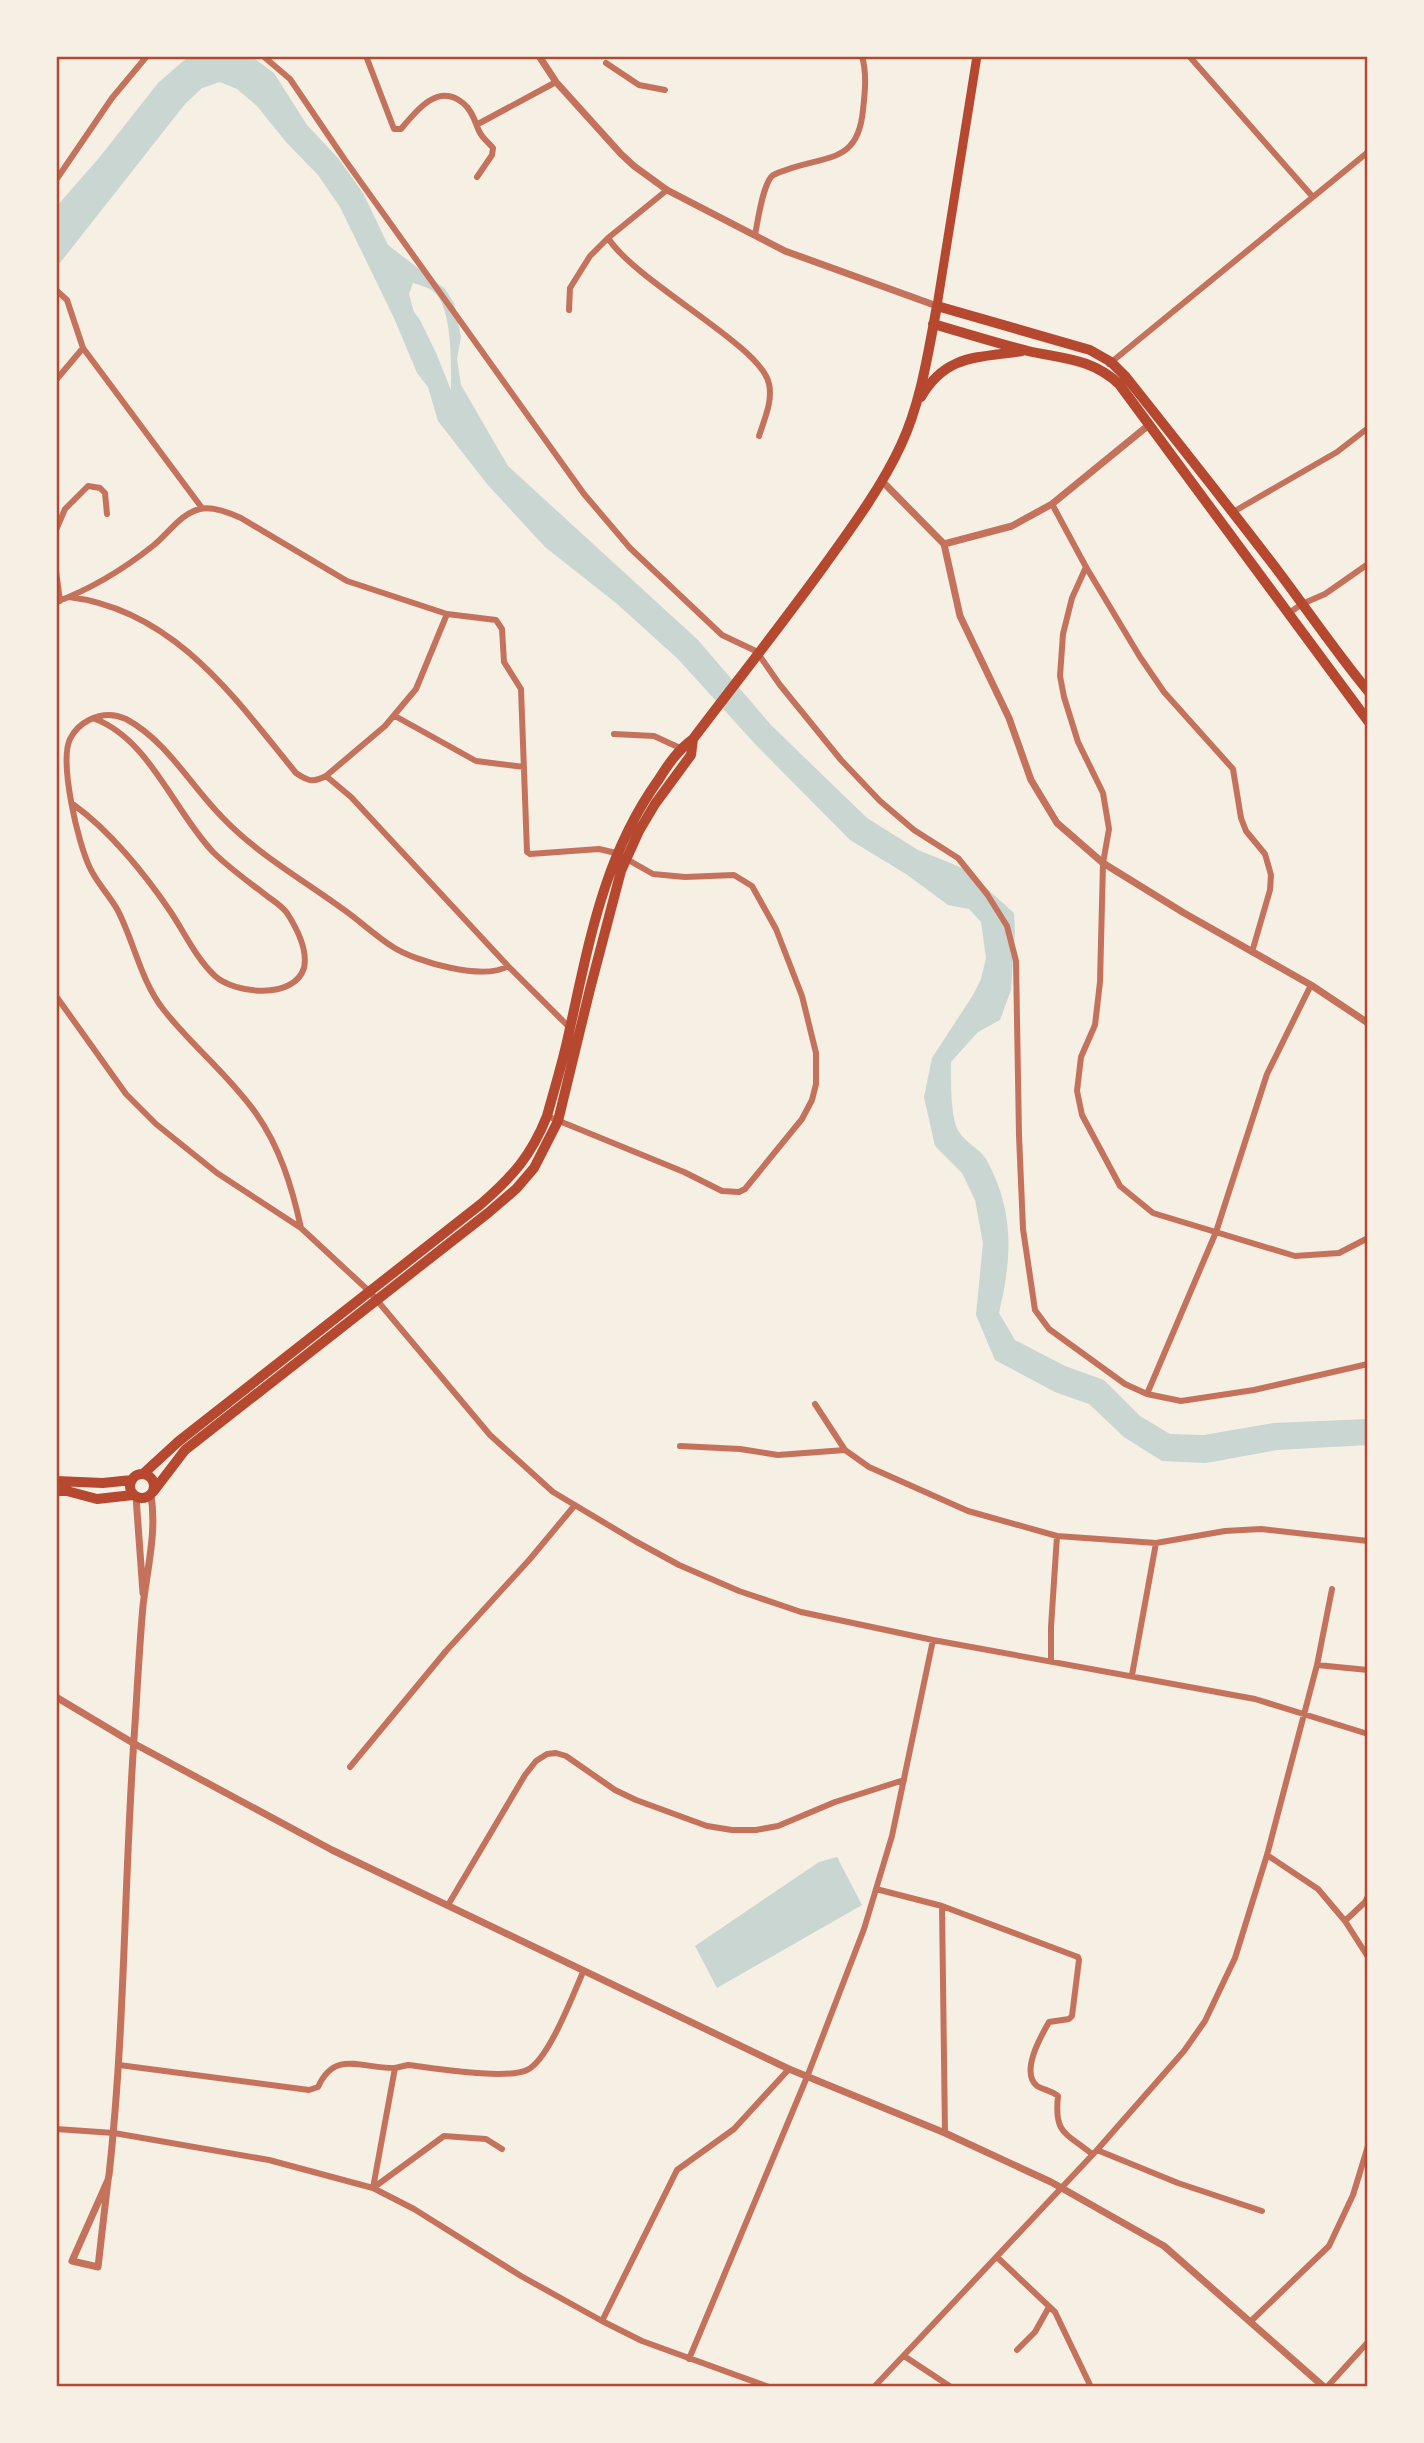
<svg xmlns="http://www.w3.org/2000/svg" width="1424" height="2443" viewBox="0 0 1424 2443" font-family="'Sofia Sans Condensed',sans-serif">
<rect width="100%" height="100%" fill="#f6efe4"/>
<path fill="#c9d6d2" fill-rule="evenodd" d="M189 56H251L274 73 307 125 338 158 363 193 388 245 445 289 454 303 461 337 457 359 461 385 508 466 698 640 771 725 867 818 918 850 965 869 1014 913 1015 932 1011 990 1000 1020 978 1032 951 1062C951 1080 950 1117 959 1132 966 1143 980 1149 986 1159 1015 1211 1012 1258 999 1313L1015 1340 1065 1366 1104 1380 1140 1416 1170 1434 1204 1435 1273 1423 1368 1419V1445L1277 1450 1206 1463 1162 1461 1124 1437 1089 1404 1055 1392 995 1360 976 1315 983 1243 975 1200 962 1173 935 1146 924 1097 932 1058 973 995 981 979 986 958 981 922 969 909 948 905 906 874 850 840 755 744 678 659 616 603 545 547 487 484 438 421 428 387 417 373 394 318 340 207 318 175 286 142 257 106 237 89 220 82 202 88 185 104 56 268V207L99 158 158 83ZM413 283C419 285 429 287 434 292 453 308 451 367 451 390L436 353 420 320 414 312 409 294Z
M837 1857 862 1905 717 1988 695 1946 819 1862Z"/>
<g fill="none" stroke-linecap="round" stroke-linejoin="round">
<path stroke="#c5725c" stroke-width="6" d="M263 56 290 79 345 160 584 494 630 548 722 635 760 653
M366 56 394 129H401C416 111 438 82 463 103 472 110 475 122 479 131 482 138 489 143 493 148L492 155 477 177
M1189 56 1312 196
M606 63 639 85 665 90
M478 124 556 82
M56 180 112 98 147 56
M667 190 608 238C637 283 762 346 769 384 773 401 764 420 759 436
M755 235C758 220 762 189 771 177 775 173 781 172 786 170 826 155 858 164 863 110 865 92 867 74 862 56
M56 290 67 300 83 348 202 508
M569 310 570 288 590 256 608 238
M1109 364 1368 152
M56 380 83 348
M1052 504 1086 567 1140 657 1164 692 1233 769 1241 818 1246 831 1265 854 1271 875 1270 890 1252 952
M1233 512 1337 452 1368 428
M56 530 65 509 88 486 100 488 105 493 107 514
M1086 567 1072 598 1063 634 1060 676 1064 697 1078 742 1103 793 1109 829 1103 863 1100 982 1095 1025 1081 1057 1077 1091 1082 1115 1120 1186 1153 1213 1295 1256 1339 1253 1368 1238
M56 571 60 601
M69 597C174 610 234 697 296 773 308 781 312 783 326 776L385 726 416 689 447 614
M56 602C91 589 124 569 154 545 168 534 181 513 200 509 212 506 230 513 241 518L347 581 447 614 496 620 502 629 504 662 521 689 527 852 530 854 599 849 616 853 653 874 685 877 734 875 752 886 776 929 802 996 816 1053V1084L812 1100 802 1119 745 1189 739 1192 722 1191 684 1172 547 1116
M1289 613 1302 604 1325 594 1368 564
M759 655 780 685 841 760 880 801 914 830 958 858 987 894 1007 926 1016 961 1019 1135 1023 1229 1035 1310 1049 1329 1125 1384 1147 1394 1181 1401 1254 1390 1368 1364
M395 716 476 761 524 767
M614 734 654 736 680 748
M326 776 351 797 508 966 570 1028
M74 805C109 830 145 874 170 911 185 933 195 957 215 976 235 994 294 1000 304 968 308 950 296 927 287 913 282 906 274 901 267 896 249 882 229 868 213 852 174 811 149 739 95 719
M56 996 126 1094 156 1124 217 1173 301 1228 370 1292 490 1435 553 1492 635 1541 679 1565 739 1591 801 1612 933 1640 1255 1699 1368 1734
M301 1228C292 1187 280 1147 255 1112 228 1074 191 1045 163 1009 140 979 134 941 117 909 109 895 97 883 90 868 78 844 59 762 70 739 74 731 81 724 89 720 101 714 113 713 126 719 167 741 190 785 222 817 256 853 300 878 340 907 358 919 374 935 393 947 416 962 484 981 508 966
M1147 1394 1216 1232 1267 1074 1311 985
M815 1404 845 1450 869 1467 968 1511 1057 1536 1156 1543 1225 1531 1261 1529 1368 1541
M680 1446 740 1449 778 1455 845 1450
M1051 1660V1627L1057 1536
M1317 1665 1368 1670
M1132 1675 1156 1543
M350 1767 446 1651 530 1559 575 1505
M1267 1855 1318 1889 1345 1921 1368 1957
M876 1889 942 1906 1078 1957 1079 1960 1072 2016 1069 2019 1049 2022C1041 2036 1020 2072 1037 2086 1044 2090 1052 2091 1058 2096 1054 2134 1065 2132 1092 2154
M448 1905 525 1775 536 1761 547 1754 556 1753 566 1756 615 1790 636 1800 707 1826 732 1830H756L778 1826 835 1802 904 1780
M942 1906 945 2133
M1345 1921 1365 1902 1368 1896
M119 2065 309 2090 318 2087C335 2049 362 2069 395 2068L373 2188
M395 2068 408 2065C435 2068 506 2080 527 2070 548 2061 573 1995 583 1972
M56 2129 114 2133 269 2160 373 2188 414 2209 521 2276 602 2321 642 2341 769 2387
M1097 2150 1178 2183 1262 2211
M373 2188 444 2136 486 2139 502 2149
M997 2257 1055 2312 1091 2387
M602 2321 677 2170 734 2129 789 2069
M1250 2322 1329 2246 1353 2195 1368 2146
M1017 2350 1035 2332 1049 2307
M904 2356 951 2387
M689 2359 807 2077 864 1929 892 1836 933 1640
M874 2387 1097 2150 1184 2051 1205 2021 1235 1958 1267 1855 1317 1665 1332 1589
M1327 2387 1368 2342"/>
<path stroke="#c5725c" stroke-width="7" d="M539 56 556 82 621 154 634 166 667 190 785 251 937 306
M882 481 944 544 1012 526 1052 504 1150 424
M944 544 960 616 1009 718 1031 780 1057 823 1103 863 1184 913 1311 985 1368 1023
M136 1497 143 1593
M56 1697 133 1743 332 1850 789 2069 945 2133 1051 2182 1164 2246 1324 2387
M108 2180 72 2261 98 2267 108 2180 109 2175C125 2030 124 1884 134 1739 137 1695 139 1650 143 1606 147 1569 157 1533 151 1495"/>
<path stroke="#b5482f" stroke-width="9" d="M937 306 977 56"/>
<path stroke="#b5482f" stroke-width="10" d="M933 324C965 333 996 343 1028 351 1063 359 1091 358 1119 384L1368 721
M921 397C946 354 978 358 1022 351
M130 1486a12 12 0 1 1 24 0a12 12 0 1 1-24 0Z
M143 1474 179 1441 481 1204C513 1176 531 1156 547 1116 555 1087 564 1058 570 1028 590 938 604 856 659 779 669 763 678 750 693 739 737 681 782 624 824 566 852 527 881 488 901 445 921 402 928 353 937 306L1090 350 1111 362 1126 377C1176 440 1226 503 1275 567 1306 608 1335 651 1368 691
M56 1481 103 1483 132 1480
M56 1491H67L97 1499 133 1495
M153 1492 185 1450 488 1213 516 1189 534 1168 558 1121 590 989 621 871 639 831 655 804 691 755 693 739"/>
</g>
<rect width="1424" height="2443" fill="none" stroke="#f6efe4" stroke-width="116"/>
<rect x="58" y="58" width="1308" height="2327" fill="none" stroke="#b5482f" stroke-width="2.5"/>
</svg>
